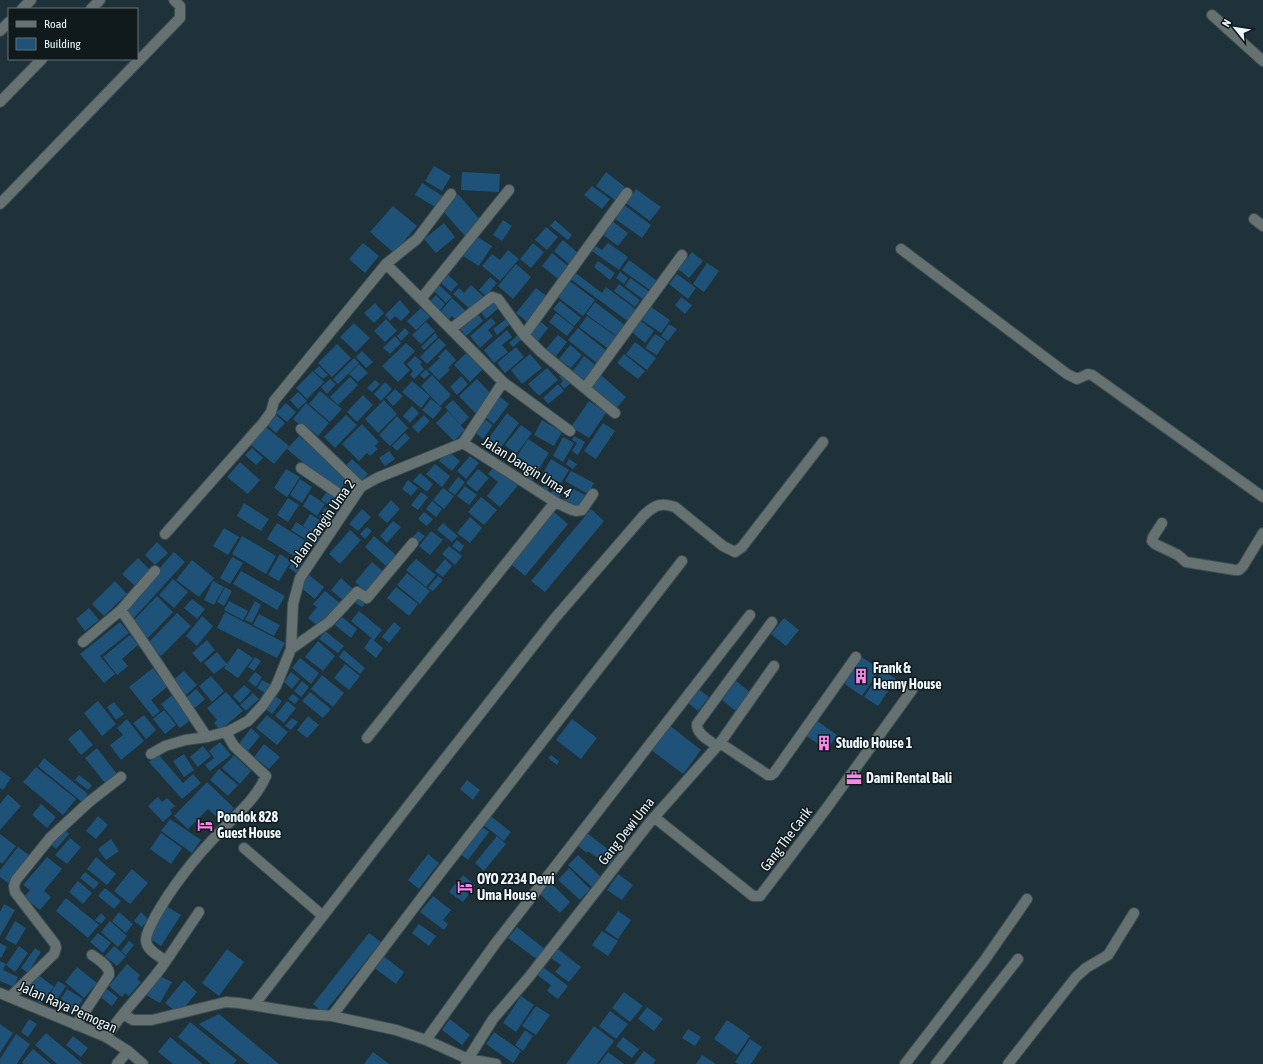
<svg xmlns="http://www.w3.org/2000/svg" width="1263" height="1064" viewBox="0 0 1263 1064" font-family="'Asap Condensed',sans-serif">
<rect width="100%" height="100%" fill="#1f3239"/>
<path fill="#1e5279" d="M434 166 451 176 442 191 425 181Z
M462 172 500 174 499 192 461 190Z
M606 172 625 187 615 200 596 186Z
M422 183 444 197 437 208 415 195Z
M592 186 610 199 602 209 584 195Z
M636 189 661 207 650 221 626 203Z
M458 194 481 221 465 236 441 209Z
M624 205 651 225 642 238 614 218Z
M393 206 417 226 394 253 370 232Z
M503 220 512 226 502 241 493 235Z
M555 220 572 235 568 240 550 226Z
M612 221 628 233 618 246 602 234Z
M444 223 455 237 436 253 424 239Z
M546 227 558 237 547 250 535 240Z
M476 236 492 246 479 266 463 256Z
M563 240 579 254 570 265 554 251Z
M363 243 379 256 365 273 349 259Z
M533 243 544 252 531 268 520 259Z
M608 243 628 257 619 270 592 251 596 246 602 250Z
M508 250 519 259 500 281 482 266 492 254 500 260Z
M692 252 703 261 689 278 678 269Z
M552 253 569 267 558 279 542 266Z
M629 260 657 281 650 290 622 270Z
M598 261 615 273 610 280 594 267Z
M707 263 719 271 704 292 693 284Z
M516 264 531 277 513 299 498 286Z
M573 271 602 293 606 287 638 311 629 322 569 278Z
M620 272 628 278 624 284 616 278Z
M447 274 458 284 451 292 440 282Z
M677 274 696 288 688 299 669 284Z
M490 277 497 283 486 296 479 290Z
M630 278 650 292 644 300 625 286Z
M567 279 595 300 583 316 555 295Z
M619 284 640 300 635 307 614 291Z
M439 285 452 297 446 303 434 291Z
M471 285 483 296 471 310 453 294 459 288 464 293Z
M536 288 549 298 529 323 516 313Z
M436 295 445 304 440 310 430 301Z
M681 297 692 305 685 314 675 305Z
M452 298 466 311 457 321 452 316 449 319 441 311Z
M400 300 410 312 401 321 395 316 390 321 385 315Z
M495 301 500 307 486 319 481 312Z
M560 301 581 318 574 326 553 309Z
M595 302 626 326 618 337 586 314Z
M375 303 384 313 374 323 364 313Z
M651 307 670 320 661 333 642 320Z
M421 308 430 317 416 330 407 321Z
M476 312 483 321 466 336 459 327Z
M556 313 574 327 567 336 549 322Z
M587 316 618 338 610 350 579 327Z
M491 318 496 323 488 330 493 336 480 348 470 336Z
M386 319 397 331 385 342 374 331Z
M506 319 510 324 497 335 493 329Z
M539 320 548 328 538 341 528 333Z
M641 321 654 331 645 343 632 332Z
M426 322 435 331 421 344 412 335Z
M354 323 370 338 356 352 340 337Z
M669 324 677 329 668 341 661 336Z
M405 328 409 333 401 341 397 336Z
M578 328 608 352 598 364 568 340Z
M507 330 512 337 502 345 508 352 494 363 484 350Z
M435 333 438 337 424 350 421 347Z
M655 334 666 341 657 355 645 348Z
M518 335 522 339 513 347 509 343Z
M558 335 567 342 556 356 546 349Z
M395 336 401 343 390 354 383 348Z
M439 338 446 345 427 364 420 357Z
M635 342 656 358 647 370 626 354Z
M406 343 415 351 403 363 410 370 398 382 382 366Z
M337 344 351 358 332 377 318 363Z
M570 345 582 355 571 368 559 359Z
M516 347 524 357 505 373 497 363Z
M446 349 456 360 448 368 450 370 439 380 428 369 440 358 438 357Z
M362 351 373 362 366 368 356 357Z
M467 352 483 369 470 382 454 365Z
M530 354 542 368 522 384 511 370Z
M624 354 645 371 638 379 617 363Z
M415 356 422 362 420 364 424 369 414 379 410 375 413 371 407 364Z
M584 356 598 367 585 382 572 372Z
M354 358 359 363 338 384 333 379Z
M359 364 368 373 358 382 349 374Z
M319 366 328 375 323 379 314 371Z
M547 368 558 380 539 396 528 384Z
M426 369 430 374 424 379 420 375Z
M313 371 324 382 307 399 296 388Z
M564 373 572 382 564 389 560 384 563 381 559 376Z
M432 375 451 395 440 406 421 386Z
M601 375 626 397 615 410 589 388Z
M461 376 468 384 457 395 450 387Z
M350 377 358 385 338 405 330 397Z
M330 379 336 384 327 394 321 387Z
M477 379 493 396 475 413 459 396Z
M375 380 380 384 372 392 367 388Z
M412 381 430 396 421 408 402 392Z
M385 382 392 389 381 401 374 394Z
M558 384 564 391 548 404 543 398Z
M395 389 403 396 393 406 386 398Z
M320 391 342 409 330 422 309 404Z
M298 392 307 401 298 409 290 400Z
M363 395 373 405 357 422 347 412Z
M499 396 509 404 494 424 484 416Z
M431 399 442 408 433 419 422 410Z
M384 400 397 414 378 433 365 419Z
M453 400 469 417 461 425 445 407Z
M589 401 606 413 589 438 571 427Z
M286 403 296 412 287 422 276 413Z
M306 403 329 423 318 436 305 425 303 428 293 419Z
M412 406 419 413 410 423 403 416Z
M448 411 465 430 454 441 436 423Z
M507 413 519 423 498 451 486 442Z
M275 414 285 423 276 433 266 424Z
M346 415 357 425 335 448 324 437Z
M424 415 430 421 418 433 412 427Z
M397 416 408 428 390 446 379 435Z
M483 418 493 425 483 439 473 431Z
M542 420 562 432 554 446 534 435Z
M603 423 615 431 596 459 584 451Z
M362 424 379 442 375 446 378 449 370 456 367 453 359 461 342 444Z
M521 425 532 433 516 454 505 445Z
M266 427 289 446 274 464 251 445Z
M405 433 410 438 397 451 392 446Z
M299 436 349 478 338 492 287 449Z
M574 436 585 442 578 455 572 451 577 443 572 440Z
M563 437 574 443 563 462 553 456Z
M528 439 549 453 535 475 514 461Z
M252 448 263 458 256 465 245 455Z
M389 451 395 459 385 466 379 458Z
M448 451 460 461 452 471 439 461Z
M470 456 479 463 466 479 457 471Z
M352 459 368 474 359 483 344 468Z
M551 459 569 470 561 483 555 480 552 485 542 479 545 474 543 473Z
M569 459 577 464 573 469 566 464Z
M240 462 260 480 248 494 227 477Z
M435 464 450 476 442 487 426 474Z
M495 465 519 484 500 507 487 496 498 482 488 474Z
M286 469 300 477 287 497 274 488Z
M478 469 489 478 477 492 466 483Z
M571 471 594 483 588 494 565 481Z
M526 472 535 477 530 484 522 479Z
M420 473 433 484 427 492 413 481Z
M458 477 465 482 455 495 448 490Z
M300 479 312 487 302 503 290 495Z
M408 480 418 488 411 496 402 489Z
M556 484 564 489 557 501 549 496Z
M465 486 477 495 469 505 457 496Z
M544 486 549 488 546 493 541 490Z
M570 487 587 496 580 510 563 501Z
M443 488 454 496 444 509 433 500Z
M327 491 342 501 336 509 321 500Z
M421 492 428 497 418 510 411 505Z
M310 494 325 504 317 516 303 506Z
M481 497 497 510 484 525 468 512Z
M288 498 299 505 288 522 277 515Z
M391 500 400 509 387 523 378 515Z
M432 501 442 509 436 517 426 509Z
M244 503 269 519 261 531 237 516Z
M325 507 337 515 331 525 319 517Z
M362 509 371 517 358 531 349 524Z
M591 509 604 521 545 592 531 581Z
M424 512 433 519 427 526 418 519Z
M554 512 568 524 525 576 511 564Z
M310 514 325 523 317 535 303 526Z
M470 517 482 528 470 543 457 533Z
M393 521 401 527 387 543 380 536Z
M296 522 320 537 315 545 291 530Z
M277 523 307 542 297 558 267 539Z
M443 523 458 536 452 542 437 530Z
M367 527 372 531 365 539 360 534Z
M224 528 239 537 228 555 213 546Z
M350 530 361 540 340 564 329 554Z
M418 531 425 536 418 544 411 539Z
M431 531 443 540 430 555 419 546Z
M242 536 276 556 266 574 232 554Z
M374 536 396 555 386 566 365 547Z
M457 540 464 546 460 552 452 546Z
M157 542 168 553 155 565 145 555Z
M449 546 462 556 455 565 442 554Z
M174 552 185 562 133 619 123 609Z
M280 554 291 561 279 581 268 575Z
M232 557 243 563 230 584 220 578Z
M138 558 151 571 135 586 122 574Z
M294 559 302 563 296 573 289 568Z
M416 559 436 575 426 587 406 570Z
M445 559 452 566 443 577 435 571Z
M192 560 214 578 199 597 176 580Z
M372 562 384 572 367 592 355 582Z
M241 571 285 596 277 610 233 584Z
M407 573 430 591 420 604 397 585Z
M309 575 324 587 315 599 300 587Z
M438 576 443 580 433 591 428 588Z
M341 578 354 590 345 602 331 590Z
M173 579 188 592 174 608 159 595Z
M115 581 127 594 104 616 92 604Z
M213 581 224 587 214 605 204 600Z
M225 587 232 591 224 606 217 602Z
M396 587 418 604 409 616 387 598Z
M325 591 341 604 329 618 327 616 318 626 308 618 317 607 313 604Z
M157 596 173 612 148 638 132 622Z
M357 597 365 604 362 607 354 602Z
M192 599 205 609 197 619 184 608Z
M229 601 248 611 243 620 224 610Z
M255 601 261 605 252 623 245 620Z
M89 608 99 620 85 631 76 619Z
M359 611 382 630 374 640 351 621Z
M225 612 285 643 277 658 217 628Z
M177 613 191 626 161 656 148 643Z
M259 614 280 625 274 636 253 625Z
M202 616 213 626 197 646 186 636Z
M342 617 357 629 351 638 335 625Z
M784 618 799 630 786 646 771 634Z
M120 622 129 633 100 656 115 674 104 683 80 654Z
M394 622 401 628 389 643 382 637Z
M325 631 344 646 338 653 319 639Z
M130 635 138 645 122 659 128 666 117 675 103 657Z
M371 638 383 648 376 658 364 648Z
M207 640 215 650 201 663 192 653Z
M318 641 335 656 323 671 305 657Z
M238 648 253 658 238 678 224 668Z
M344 650 365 668 360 674 339 657Z
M217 652 227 664 214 674 204 663Z
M860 656 880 669 862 696 842 682Z
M255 657 261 661 254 671 248 667Z
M300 658 319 673 311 684 292 668Z
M345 664 360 676 349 690 334 678Z
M153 668 167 687 151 700 160 711 153 717 129 687Z
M882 670 896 679 878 706 864 697Z
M184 671 197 685 186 695 173 680Z
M255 672 262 677 256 687 248 681Z
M291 672 300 679 292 689 284 682Z
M322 675 344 693 333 707 311 689Z
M211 676 224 691 212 702 199 686Z
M262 680 270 684 265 693 257 688Z
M302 681 309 687 301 697 294 691Z
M736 681 751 693 737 712 722 700Z
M244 685 251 691 240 703 233 696Z
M697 688 709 697 698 711 687 702Z
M196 689 205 699 195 708 186 698Z
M226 692 243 711 220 730 214 723 217 720 207 708Z
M310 692 331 709 323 718 302 701Z
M253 693 259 699 246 711 240 705Z
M174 694 193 718 180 728 161 704Z
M293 694 299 699 295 704 288 699Z
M275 696 282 701 272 714 264 708Z
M98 701 116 724 102 736 84 713Z
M287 701 296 708 284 723 275 716Z
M114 702 124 714 116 720 107 707Z
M164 710 176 725 165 734 153 719Z
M144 715 156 730 146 739 133 723Z
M267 715 288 732 277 745 256 728Z
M308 716 319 725 307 738 297 730Z
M292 718 298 722 291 730 285 726Z
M127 719 144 741 121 760 110 745 123 735 117 728Z
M572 719 597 738 581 759 556 740Z
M816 720 837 735 827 750 805 735Z
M669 725 701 750 683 774 650 749Z
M251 728 260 736 248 751 239 744Z
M80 729 93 745 81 755 68 739Z
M220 742 231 755 210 771 205 765 214 758 209 751Z
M264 744 280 757 269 769 254 757Z
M203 746 211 756 198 767 190 757Z
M97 748 117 774 105 783 85 758Z
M158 754 183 783 193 774 201 783 182 799 149 762Z
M184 754 194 770 184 777 173 761Z
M234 755 251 771 240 784 222 768Z
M551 755 559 761 557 765 548 758Z
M44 758 88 794 82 802 38 766Z
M36 767 76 799 63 815 23 782Z
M219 769 238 785 228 796 210 780Z
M0 770 11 778 3 790 0 788Z
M79 775 92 785 88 790 75 780Z
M467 780 480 790 473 800 460 789Z
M207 782 234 808 221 821 208 809 188 829 174 816Z
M8 794 21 806 0 830V804Z
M158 797 162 802 167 798 175 806 170 810 172 814 163 822 148 806Z
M41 804 56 817 47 828 32 815Z
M488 814 511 832 504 841 481 823Z
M98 816 108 825 96 839 86 831Z
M170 819 201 840 192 853 161 831Z
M480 825 489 832 468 860 459 853Z
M64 829 69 834 56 849 51 844Z
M583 830 618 857 610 867 588 851 587 853 574 843Z
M161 833 182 848 171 864 150 849Z
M0 834 16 846 2 864 0 862Z
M497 836 506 844 484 871 475 863Z
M70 838 81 847 67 864 55 855Z
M111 839 119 851 106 860 98 849Z
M18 847 29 855 8 883 0 877V870Z
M428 854 439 863 419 889 408 880Z
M578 855 602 878 593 888 568 865Z
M47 857 62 869 44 891 51 897 40 910 24 897 30 890 23 885Z
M96 857 116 874 107 885 87 869Z
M569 868 590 889 580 900 558 880Z
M132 869 148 883 130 904 114 891Z
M85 872 99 883 94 889 80 878Z
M618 874 633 885 622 900 607 890Z
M463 875 475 885 471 891 458 881Z
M78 881 92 893 83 904 69 892Z
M551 883 570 902 560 913 540 894Z
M455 884 469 894 463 902 449 892Z
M105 888 121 901 114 909 98 896Z
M433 896 451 910 443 920 448 924 444 930 420 912Z
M66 898 99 925 88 938 56 911Z
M4 904 15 910 0 936V912Z
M166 906 181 915 161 946 147 937Z
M618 911 631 920 618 939 605 930Z
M119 912 133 924 126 933 112 921Z
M141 912 148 919 142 927 134 921Z
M101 913 106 918 101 924 95 920Z
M15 921 26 928 16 945 5 939Z
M110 921 127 936 118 947 101 932Z
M419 924 436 936 429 946 412 933Z
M517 927 546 950 538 960 508 938Z
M602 931 618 941 608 956 592 945Z
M98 933 111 943 103 953 90 942Z
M369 933 381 942 324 1013 313 1004Z
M129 941 134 945 126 955 121 951Z
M0 943 7 947 1 958 0 957Z
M19 946 28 953 15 972 6 965Z
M114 946 126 956 117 966 105 956Z
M35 948 41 952 28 973 21 968Z
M227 949 244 962 219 996 202 983Z
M558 949 581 967 569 982 555 972 561 965 551 958Z
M382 955 404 972 396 984 373 967Z
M0 961 6 964 3 970 18 977 14 987 0 981Z
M127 964 140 975 137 979 141 982 129 996 125 993 122 997 109 986Z
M77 967 97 983 84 998 65 982Z
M543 967 568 986 558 999 547 991 551 985 537 975Z
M37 974 54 987 41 1004 24 991Z
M158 975 172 982 160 1003 146 995Z
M184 980 197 992 179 1014 165 1003Z
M58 981 66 986 55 1003 47 999Z
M106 988 118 998 112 1006 99 996Z
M67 989 83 999 73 1015 57 1005Z
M624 992 643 1006 630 1022 612 1008Z
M521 996 534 1005 516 1032 503 1023Z
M536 1006 550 1015 536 1035 522 1026Z
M647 1007 663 1019 654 1031 638 1019Z
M610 1011 628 1024 616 1039 599 1026Z
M219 1014 279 1064H249L199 1024Z
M29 1019 37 1024 28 1037 21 1032Z
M450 1019 470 1035 462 1045 442 1030Z
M727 1020 750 1036 737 1055 714 1039Z
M190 1022 237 1060 234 1064H211L178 1037Z
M0 1024 13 1033 0 1053Z
M594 1026 614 1041 597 1064H566Z
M688 1029 701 1037 695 1046 682 1038Z
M525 1030 533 1036 523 1051 515 1045Z
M494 1032 521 1051 513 1063 486 1044Z
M46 1033 83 1064H57L35 1045Z
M16 1034 30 1044 17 1064H0V1059Z
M73 1036 88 1048 81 1057 66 1045Z
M170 1037 203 1064H173L158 1052Z
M623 1037 639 1049 632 1058 616 1046Z
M750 1039 762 1047 751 1064H738L735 1062Z
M33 1049 51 1064H23L22 1062Z
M644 1051 656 1060 653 1064H634Z
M373 1052 389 1064H364Z
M608 1052 624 1064H599Z
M702 1055 716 1064H696Z"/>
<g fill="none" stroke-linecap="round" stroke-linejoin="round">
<g stroke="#3c4e54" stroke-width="12">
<path id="minor" d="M22 9 31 0
M91 9 100 0
M1212 15 1263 61
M0 31 9 22
M0 102 42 59
M0 204 180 18V6L174 0
M1254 219 1263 226
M901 249 1067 374 1077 379 1088 374 1092 375 1263 497
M386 264 421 299 503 382 570 431
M421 299 509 190
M451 329 492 297 498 299 524 335 541 352 615 413
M524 335 627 193
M585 388 682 255
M301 429 361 487
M463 443 555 502 572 510 576 511 582 510 593 494
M463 443 503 382
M301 468 351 502
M1162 523 1153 537 1152 541 1155 544 1178 555 1186 562 1235 570H1239L1243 566 1263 533
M165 534 263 423 271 412 274 401 386 264 417 239 451 194
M121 610 148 649 207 737
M83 642 121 610 155 571
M291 649 329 622 357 592 367 598 413 543
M367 738 555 502
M720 743 768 775H771L774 773 856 657
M717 746C710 741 696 734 697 724L772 622
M151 754 165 746 185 740 207 737 229 731 248 721 263 705 276 686 291 649 293 604 300 578 361 487 377 478 463 443
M654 817 753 896H760L826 809 912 690
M244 848 323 916
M166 961 199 912
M10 997 54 954 56 948 55 944 15 892 14 886 16 880 50 838 89 802 121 777
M254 1005 415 797 555 618 644 515C655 505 661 502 675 507L723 546 735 552 742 547 823 442
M123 1014 133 1020H152L226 1002 239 1003 307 1014 332 1016 396 1030 426 1040 468 1059 496 1064
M332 1016 438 876 682 561
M76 1025 109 975C110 966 99 960 92 955
M106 1037C123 1010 148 988 166 961 159 956 146 950 146 940 146 932 152 924 155 917 171 888 196 856 220 832 237 814 256 799 266 776L234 746 228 736 229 731
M426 1040 495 944 750 615
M117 1064 128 1051
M466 1064 468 1059 493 1019 529 977 650 822 720 743 774 666
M905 1064 984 961 1027 899
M936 1064 1018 959
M1008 1064 1076 977 1086 968 1108 955 1134 913"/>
</g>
<g stroke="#3c4e54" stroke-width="12">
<path id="tertiary" d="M0 993 106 1037 128 1051 143 1064"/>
</g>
<use href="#minor" stroke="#667171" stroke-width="10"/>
<use href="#tertiary" stroke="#667171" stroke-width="10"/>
</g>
<defs>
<g id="building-bare" transform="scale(1.2)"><path d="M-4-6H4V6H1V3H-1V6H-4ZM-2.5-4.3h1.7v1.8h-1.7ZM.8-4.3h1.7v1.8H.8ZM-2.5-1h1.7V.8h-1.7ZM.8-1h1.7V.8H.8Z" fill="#f788eb" stroke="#10191c" stroke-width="2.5" paint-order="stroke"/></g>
<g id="office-bare" transform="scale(1.2)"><path d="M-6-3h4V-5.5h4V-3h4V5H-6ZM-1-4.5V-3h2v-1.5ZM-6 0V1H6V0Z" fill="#f788eb" stroke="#10191c" stroke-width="2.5" paint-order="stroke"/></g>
<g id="hotel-bare" transform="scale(1.2)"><path d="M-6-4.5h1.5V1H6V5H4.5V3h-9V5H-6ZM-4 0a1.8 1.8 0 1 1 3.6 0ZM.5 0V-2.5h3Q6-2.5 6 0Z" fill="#f788eb" stroke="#10191c" stroke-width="2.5" paint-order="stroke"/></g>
</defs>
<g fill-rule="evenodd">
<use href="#building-bare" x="861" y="676"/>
<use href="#building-bare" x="824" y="743"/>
<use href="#office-bare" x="854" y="778"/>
<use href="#hotel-bare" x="205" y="825"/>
<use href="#hotel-bare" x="465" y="887"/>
</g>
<g text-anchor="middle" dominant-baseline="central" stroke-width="3" stroke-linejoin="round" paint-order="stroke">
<g font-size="14" fill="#ebf7fc" stroke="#10191c">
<text transform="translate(527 467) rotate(32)">Jalan Dangin Uma 4</text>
<text transform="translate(322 523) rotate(-55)">Jalan Dangin Uma 2</text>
<text transform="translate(626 831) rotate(-52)">Gang Dewi Uma</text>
<text transform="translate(786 839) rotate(-53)">Gang The Carik</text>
<text transform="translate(68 1007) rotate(24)">Jalan Raya Pemogan</text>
</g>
<g font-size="14" font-weight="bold" fill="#ebf7fc" stroke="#10191c" text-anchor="start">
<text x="873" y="668">Frank &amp;<tspan x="873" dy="16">Henny House</tspan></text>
<text x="836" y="743">Studio House 1</text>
<text x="866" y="778">Dami Rental Bali</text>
<text x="217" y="817">Pondok 828<tspan x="217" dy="16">Guest House</tspan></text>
<text x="477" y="879">OYO 2234 Dewi<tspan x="477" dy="16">Uma House</tspan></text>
</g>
</g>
<rect x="8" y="8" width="130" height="52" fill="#10191c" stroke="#687276"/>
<rect x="16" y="21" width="20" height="6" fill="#667171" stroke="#687276"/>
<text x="44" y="28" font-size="12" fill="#ebf7fc">Road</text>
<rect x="16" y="38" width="20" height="12" fill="#1e5279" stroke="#687276"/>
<text x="44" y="48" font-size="12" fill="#ebf7fc">Building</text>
<g transform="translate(1235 28) rotate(300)" stroke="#10191c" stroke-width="3" paint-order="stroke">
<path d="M0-3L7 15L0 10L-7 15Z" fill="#ebf7fc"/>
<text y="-6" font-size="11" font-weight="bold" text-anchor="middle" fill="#ebf7fc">N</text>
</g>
</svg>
